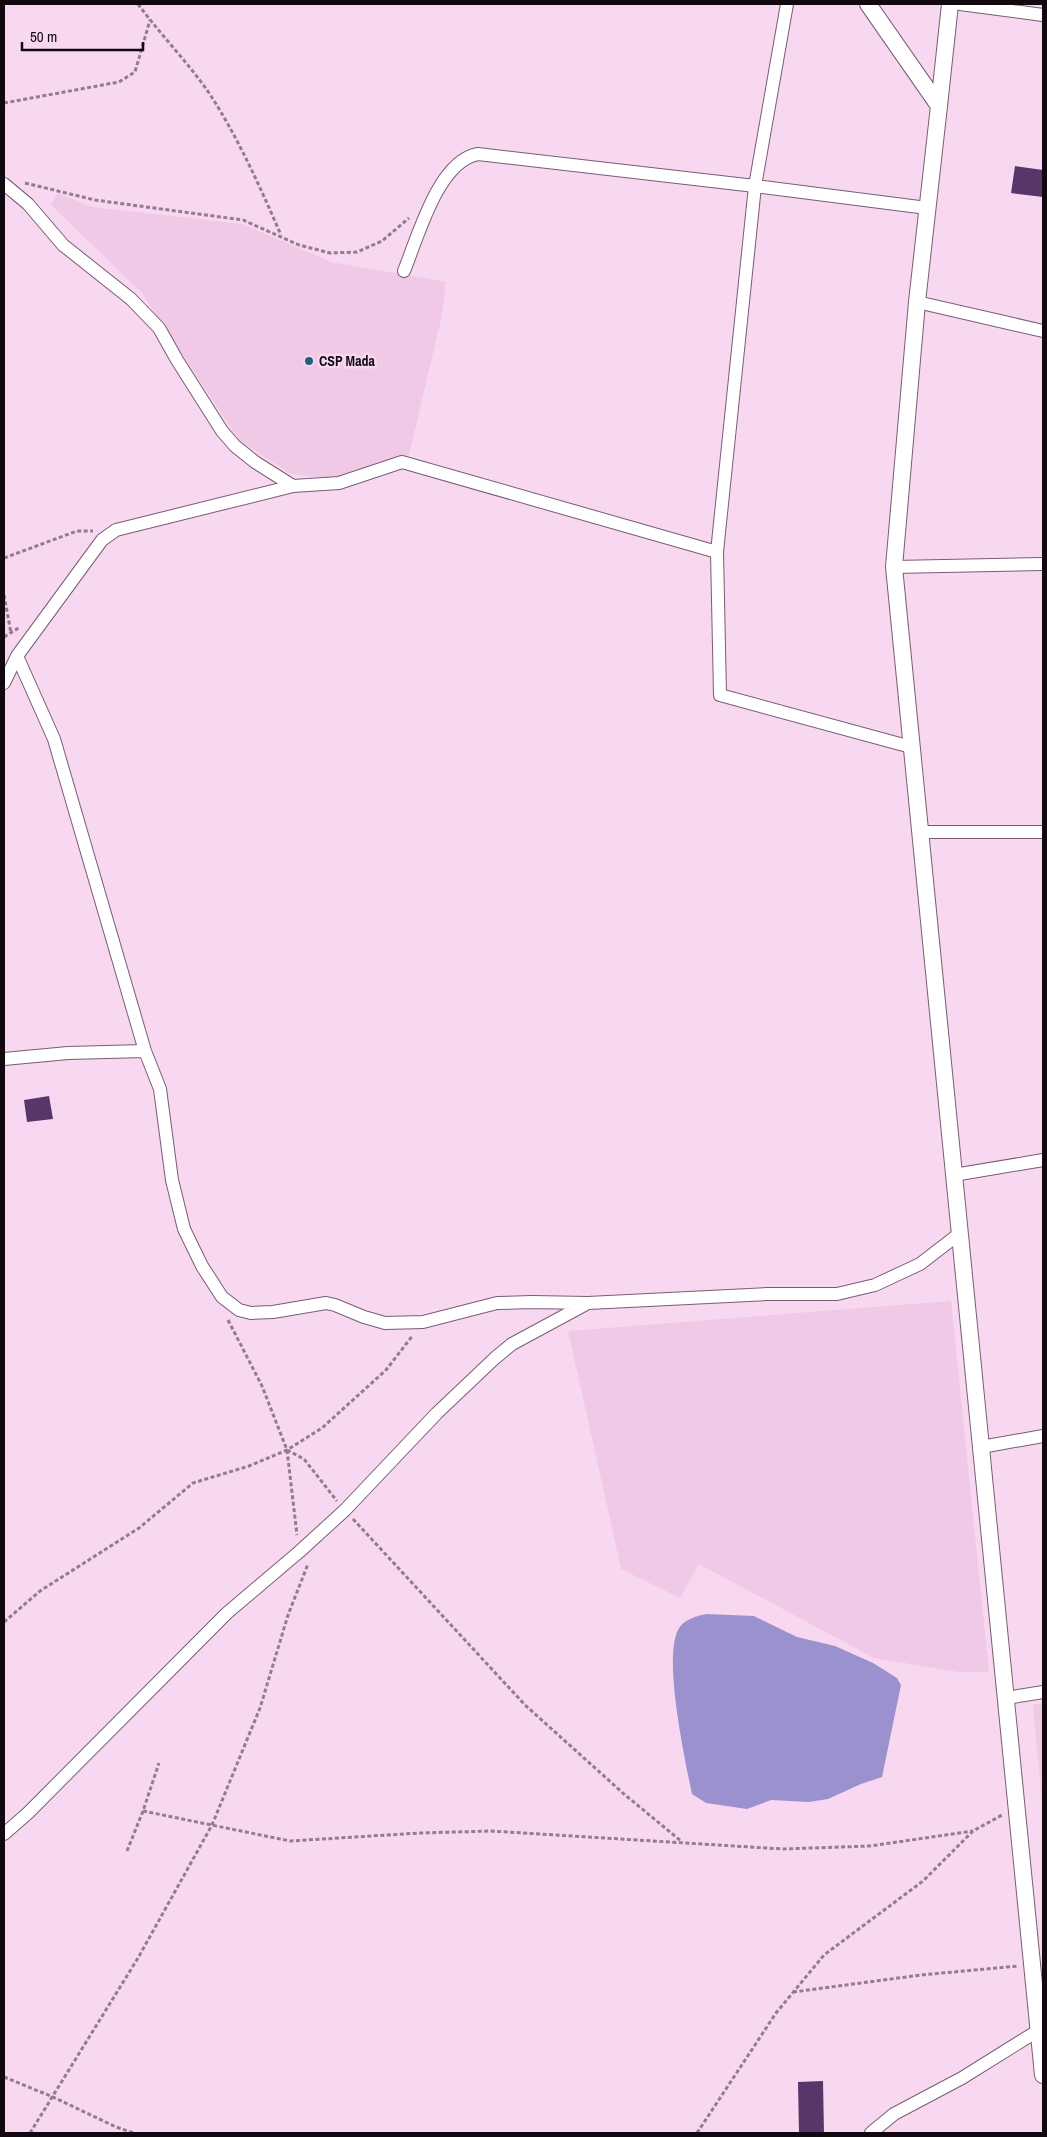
<svg xmlns="http://www.w3.org/2000/svg" width="1047" height="2137" viewBox="0 0 1047 2137" font-family="'Archivo Narrow',sans-serif">
<rect width="100%" height="100%" fill="#f8d8f0"/>
<path fill="#efc9e6" d="M58 193 92 207 242 224 331 262 446 282 442 315 409 455 331 479 291 474 239 440 141 292 51 205Z
M951 1301 989 1672H959L874 1658 699 1564 680 1598 621 1569 568 1331Z
M1043 1703V1816L1033 1705Z"/>
<path fill="#9c91cf" d="M707 1614 754 1616 797 1637 835 1646 873 1663 897 1678 901 1685 882 1777 861 1784 828 1799 809 1802 771 1800 747 1809 706 1803 692 1794C685 1760 663 1659 678 1630 683 1619 697 1616 707 1614Z"/>
<path fill="#583669" d="M1015 166 1043 170V197L1011 193Z
M49 1096 53 1119 27 1122 24 1100Z
M823 2081 824 2133H799L798 2082Z"/>
<g fill="none" stroke-linecap="round" stroke-linejoin="round">
<g stroke="#785d72" stroke-width="14">
<path id="minor" d="M787 4 755 186 717 552 720 695 911 747
M960 4 1043 15
M4 184 28 204 63 245 131 299 159 328 177 360 222 431 235 446 255 462 293 486
M404 271C418 237 438 161 478 154L755 186 927 208
M917 302 1043 331
M894 567 1043 564
M17 656 54 739 145 1051 160 1089 172 1180 184 1229 202 1266 222 1297 239 1310 251 1313 273 1312 326 1303 335 1305 364 1317 385 1323 423 1322 497 1303 532 1302 588 1303 767 1294H837L875 1285 920 1264 959 1234
M4 683 17 656 102 540 116 530 293 486 339 483 402 462 717 552
M920 832H1043
M4 1059 68 1053 145 1051
M954 1175 1043 1160
M981 1447 1043 1436
M1006 1698 1043 1692
M4 1834 28 1813 227 1613 299 1552 345 1510 437 1413 495 1358 512 1344 588 1303
M871 2133 894 2114 962 2078 1039 2030"/>
</g>
<g stroke="#785d72" stroke-width="18">
<path id="tertiary" d="M868 4 939 106 917 302 894 567 1043 2075
M939 106 950 4"/>
</g>
<path stroke="#927c8d" stroke-width="3" stroke-dasharray="4 2.5" stroke-linecap="butt" d="M138 4C162 37 191 65 213 99 240 142 261 189 281 235
M4 103 119 82 135 72 150 20
M25 183 95 200 243 220 299 245 330 253 357 252 382 241 409 218
M4 558 77 531H93
M4 595 11 633
M4 637 20 627
M228 1320 262 1386 287 1450 297 1535
M287 1450 304 1459 337 1501
M353 1519 525 1705 624 1794 681 1841
M4 1622 40 1591 139 1528 193 1483 249 1466 287 1450 322 1428 386 1370 413 1335
M143 1811 290 1841 420 1833 491 1831 783 1849 870 1846 973 1831
M127 1851 143 1811 159 1763
M793 1992 921 1975 1018 1966
M4 2077 53 2097 116 2127 134 2133
M30 2133 138 1958 212 1825 260 1708 288 1615 308 1564
M697 2133 776 2013 824 1955 923 1881 973 1831 1002 1815"/>
<use href="#minor" stroke="#fff" stroke-width="12"/>
<use href="#tertiary" stroke="#fff" stroke-width="16"/>
</g>
<circle fill="#245f78" stroke="#f8d8f0" stroke-width="2" cx="309" cy="361" r="5"/>
<g text-anchor="middle" dominant-baseline="central" stroke-width="5" stroke-linejoin="round" paint-order="stroke">
<g font-size="14" font-weight="bold" fill="#120810" stroke="#f8d8f0" text-anchor="start">
<text x="319" y="361">CSP Mada</text>
</g>
</g>
<rect width="1047" height="2137" fill="none" stroke="#120810" stroke-width="10"/>
<path d="M22 42v8h121v-8" fill="none" stroke="#120810" stroke-width="2.5"/>
<text x="30" y="42" font-size="15" fill="#120810" stroke="#f8d8f0" stroke-width="4" paint-order="stroke">50 m</text>
</svg>
